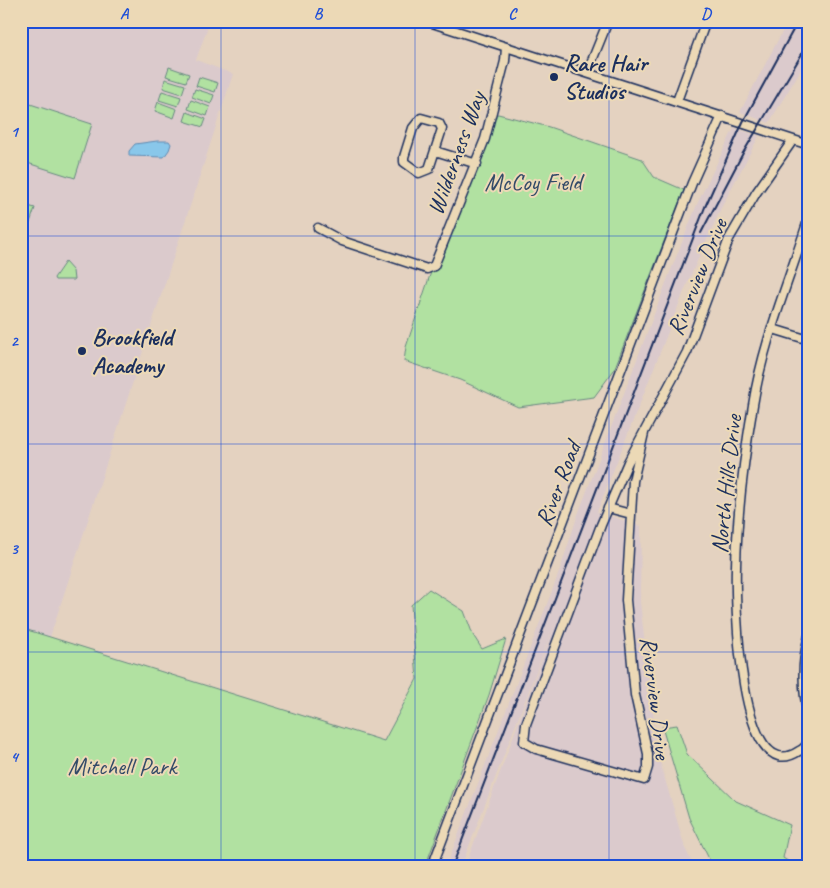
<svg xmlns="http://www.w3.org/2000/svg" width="830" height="888" viewBox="0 0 830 888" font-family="Caveat,sans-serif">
<rect width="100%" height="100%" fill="#e4d2c0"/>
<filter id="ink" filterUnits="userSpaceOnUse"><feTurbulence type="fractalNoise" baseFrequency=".02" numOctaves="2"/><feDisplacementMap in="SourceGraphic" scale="10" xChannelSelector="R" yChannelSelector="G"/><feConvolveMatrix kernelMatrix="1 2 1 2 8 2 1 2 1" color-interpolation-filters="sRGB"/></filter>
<g filter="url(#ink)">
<path fill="#dbcacc" d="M21 21H210L196 60 233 74 50 637 21 628Z
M788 21H809V56L769 123 740 112Z
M734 128 759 136 721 208 687 284 597 512 641 526 640 602 658 755 685 848 694 867H465L558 615 461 867H446L560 570 577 517 669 275 698 202Z"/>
<path fill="#b1e1a1" stroke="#668880" d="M169 67 189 74 186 82 166 76Z
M199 77 218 83 215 92 196 86Z
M165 79 185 85 182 94 163 88Z
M195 89 214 95 211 104 192 97Z
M162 91 181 97 178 106 159 100Z
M191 100 210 107 207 116 188 109Z
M21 101 92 124 75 178 21 161Z
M158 102 177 109 174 118 155 111Z
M187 112 206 119 203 127 184 121Z
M498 114 549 127 642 159 654 177 684 190 614 370 594 397 518 407 460 380 404 361 406 347 431 272 439 262 493 115Z
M21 204 35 208 21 249Z
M65 262 73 271 74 280H55L54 278Z
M429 589 464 611 473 635 482 649 506 639 489 695 425 867H21V628L384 741 417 679 411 605Z
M677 725 687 754 736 801 790 825 783 858 797 867H713L689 818 662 727Z"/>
<path fill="#89c7ea" stroke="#5d8ab2" d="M157 141H169L171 144 169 150 164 157 129 156V151L135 144Z"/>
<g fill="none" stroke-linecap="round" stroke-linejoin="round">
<g stroke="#1b2f5e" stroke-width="11">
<path id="minor" d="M426 21 809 145
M587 73 608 21
M677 101 706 21
M421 118 439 123 442 129 429 169 419 173 404 162V157L413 128Z
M435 151 477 164
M809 217C790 279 763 341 753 405 744 458 737 513 736 567 735 596 738 792 799 751 804 749 807 745 809 740
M318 228 342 241 427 269 434 266 485 139 505 61 506 47
M773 329 809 340
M644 433 633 481 626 600 635 695 648 754V767L644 780 536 749 524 742 526 724 601 525 628 462 687 352 729 239 756 193 793 140
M608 508 631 514
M809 636C801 664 802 690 809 718
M432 867 692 183 722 116"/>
</g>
<use href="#minor" stroke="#ecd9b6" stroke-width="8"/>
<path stroke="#1b2f5e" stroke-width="2" d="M701 233 743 153 809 42
M452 867 705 207 743 122 798 21"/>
</g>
</g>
<path fill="none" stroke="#1d4ed8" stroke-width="1" stroke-opacity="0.55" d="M221 21V867M415 21V867M609 21V867M21 236H809M21 444H809M21 652H809"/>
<g fill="#1b2f5e" stroke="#ecd9b6" stroke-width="2">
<circle cx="554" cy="77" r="5"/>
<circle cx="82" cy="351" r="5"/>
</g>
<g text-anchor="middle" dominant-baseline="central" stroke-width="4" stroke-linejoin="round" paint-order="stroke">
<g font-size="24" font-weight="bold" fill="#1b2f5e" stroke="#ecd9b6" text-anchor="start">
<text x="564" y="63">Rare Hair<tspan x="564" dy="28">Studios</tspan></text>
<text x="92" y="337">Brookfield<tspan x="92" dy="28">Academy</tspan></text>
</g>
<g font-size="24" fill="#1b2f5e" stroke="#ecd9b6">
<text transform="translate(456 153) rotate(-70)">Wilderness Way</text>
<text transform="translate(697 277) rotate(-68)">Riverview Drive</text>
<text transform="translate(558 484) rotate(-69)">River Road</text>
<text transform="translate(726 484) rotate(-84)">North Hills Drive</text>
<text transform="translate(656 698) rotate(83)">Riverview Drive</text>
</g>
<g font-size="24" fill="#324a68" stroke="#ecd9b6">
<text x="533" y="182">McCoy Field</text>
<text x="122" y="766">Mitchell Park</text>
</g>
</g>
<rect width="830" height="888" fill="none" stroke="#ecd9b6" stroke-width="55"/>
<rect x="28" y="28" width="774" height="832" fill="none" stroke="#1d4ed8" stroke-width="2"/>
<g font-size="16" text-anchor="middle" font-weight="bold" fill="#1d4ed8">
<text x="124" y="19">A</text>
<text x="318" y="19">B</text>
<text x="512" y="19">C</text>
<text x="706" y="19">D</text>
<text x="14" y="137">1</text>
<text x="14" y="346">2</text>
<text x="14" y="554">3</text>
<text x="14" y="762">4</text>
</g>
</svg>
